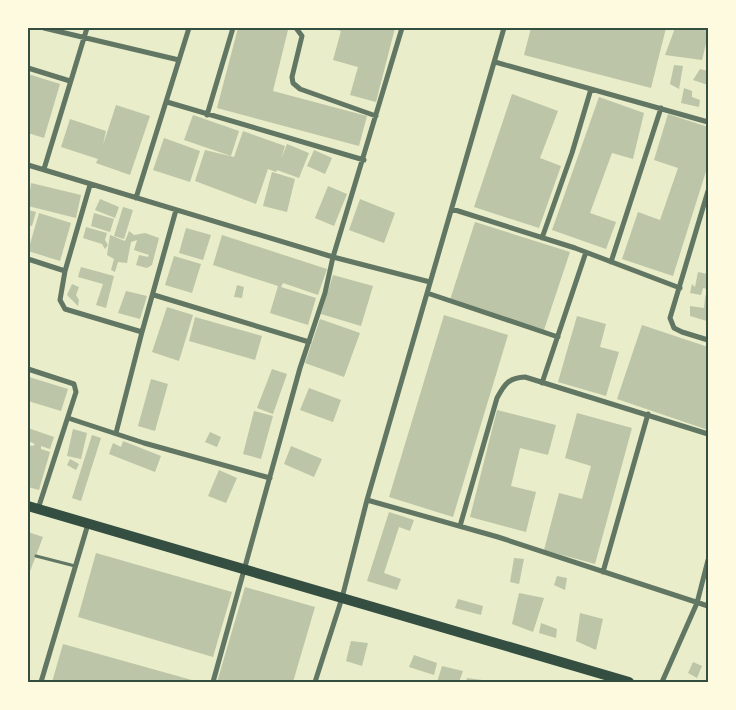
<svg xmlns="http://www.w3.org/2000/svg" width="736" height="710" viewBox="0 0 736 710" font-family="Quicksand,sans-serif">
<rect width="100%" height="100%" fill="#e9edc9"/>
<path fill="#bcc5a7" d="M238 28H278L288 30 273 91 367 116 359 146 217 108Z
M330 28H395L376 102 350 95 358 67 333 60 341 31Z
M531 28H666L651 88 524 55Z
M675 28H696L708 31V45L706 44 702 60 665 55Z
M674 65 683 66 679 89 670 84Z
M700 69 708 71V85L693 80Z
M28 74 60 84 44 138 28 133Z
M684 88 692 91V97L700 100 699 107 681 103Z
M512 94 558 111 540 158 561 166 539 228 474 207Z
M599 97 644 113 633 159 612 153 590 213 616 222 606 249 552 230Z
M116 105 150 116 130 175 96 163 98 159 61 147 70 119 106 131 103 145Z
M668 114 708 127V165L673 276 622 259 638 212 660 220 678 168 654 160Z
M193 115 239 131 231 156 184 140Z
M243 131 285 146 281 159 287 144 309 153 299 178 277 170 276 172 268 169 256 204 195 181 205 150 234 157Z
M164 138 200 151 190 182 153 170Z
M314 150 332 158 325 174 307 166Z
M272 172 295 179 287 212 263 206Z
M31 183 81 195 76 218 28 206Z
M328 186 347 194 334 226 315 218Z
M100 199 119 207 115 218 95 210Z
M360 199 395 213 384 243 349 230Z
M123 207 133 210 124 239 114 236Z
M28 210 36 212 32 226 28 225Z
M39 213 71 223 60 261 28 251Z
M94 213 114 219 110 232 91 226Z
M475 222 570 252 544 330 450 300Z
M86 227 107 233 105 240 108 245 105 249 102 244 83 238Z
M186 228 211 235 203 260 179 253Z
M129 231 134 235 145 233 159 238 152 265 147 268 136 265 139 255 148 257 149 255 134 250 137 240 131 242 127 263 118 262 115 272 111 270 114 259 107 255 110 235 125 241Z
M222 235 327 269 318 295 283 283 281 287 316 298 308 325 270 313 278 286 213 265Z
M174 256 201 264 192 293 165 285Z
M81 267 114 276 106 308 96 305 103 284 78 277Z
M698 272 708 274V299L705 298 707 289 703 288 701 295 690 293 692 284 695 287Z
M333 275 373 286 361 326 321 314Z
M72 284 79 287 76 295 79 300 78 306 67 295Z
M237 285 244 287 242 298 234 297Z
M126 291 147 296 140 319 118 313Z
M705 298 708 301 707 321 690 316V306L704 308Z
M167 307 193 315 179 361 152 352Z
M444 315 508 335 453 517 389 497Z
M577 316 606 324 600 347 619 352 606 396 558 382Z
M195 317 262 336 255 360 189 341Z
M320 319 360 333 344 377 305 363Z
M642 325 708 347V430L617 399Z
M272 369 287 374 273 414 257 408Z
M29 377 68 389 61 411 28 401Z
M151 379 168 384 155 431 138 426Z
M309 388 341 400 333 422 300 410Z
M497 410 556 425 548 455 520 448 511 486 536 492 526 532 470 517Z
M254 411 273 416 261 459 243 454Z
M577 413 632 428 595 564 544 550 559 493 582 499 591 466 565 458Z
M28 428 54 437 50 449 41 446V449L50 452 39 490 28 487V445L33 446 35 444 28 441Z
M73 429 87 433 81 459 67 456Z
M210 432 221 437 217 447 205 442Z
M92 435 101 438 81 501 72 498Z
M123 441 161 456 155 472 109 454 113 443 121 447Z
M291 446 322 459 314 477 284 464Z
M70 459 79 464 76 470 67 465Z
M219 470 237 478 226 503 208 496Z
M389 512 414 520 410 531 399 527 384 573 401 579 397 590 367 581Z
M28 532 43 537 29 574 28 573Z
M96 553 232 592 213 657 78 617Z
M514 558 524 559 519 584 510 582Z
M557 576 567 578 565 590 554 585Z
M245 587 315 607 293 682H217Z
M519 593 544 598 533 632 512 624Z
M458 599 483 606 481 615 455 608Z
M580 613 603 619 596 650 576 641Z
M541 623 557 629 556 638 539 633Z
M351 641 368 643 362 666 346 661Z
M63 644 199 682H52Z
M414 655 437 663 434 675 409 667Z
M693 662 702 666 697 678 688 673Z
M442 666 463 671 459 682H437Z
M467 678 490 681V682H466Z"/>
<g fill="none" stroke-linecap="round" stroke-linejoin="round">
<path stroke="#617663" stroke-width="3" d="M36 556 75 566"/>
<path stroke="#617663" stroke-width="5" d="M44 28 179 60
M296 28 302 36 292 77 293 83 300 89 376 116
M495 62 708 122
M28 68 70 81
M167 102 364 160
M207 115 233 28
M28 165 333 257 430 282
M44 169 87 28
M90 185 65 271 60 300 65 309 142 332 176 210
M708 191 670 318 674 328 682 332 708 340
M136 198 189 28
M452 209 575 248 680 288
M542 238 572 153 591 89
M28 259 65 271
M611 262 661 108
M427 293 558 337
M154 295 309 342
M28 369 74 384 76 392 38 509
M542 383 586 252
M68 418 144 443 270 478
M116 433 142 332
M367 500 498 537 708 606
M460 526 497 398C505 383 509 378 525 377L708 434
M603 572 648 414
M41 682 88 524
M213 682 300 368 325 293 333 257 402 28
M315 682 342 598 367 500 504 28
M662 682 697 603 708 560"/>
<path stroke="#344e41" stroke-width="10" d="M28 506 629 682"/>
</g>
<rect width="736" height="710" fill="none" stroke="#fefae0" stroke-width="58"/>
<rect x="29" y="29" width="678" height="652" fill="none" stroke="#344e41" stroke-width="2"/>
</svg>
